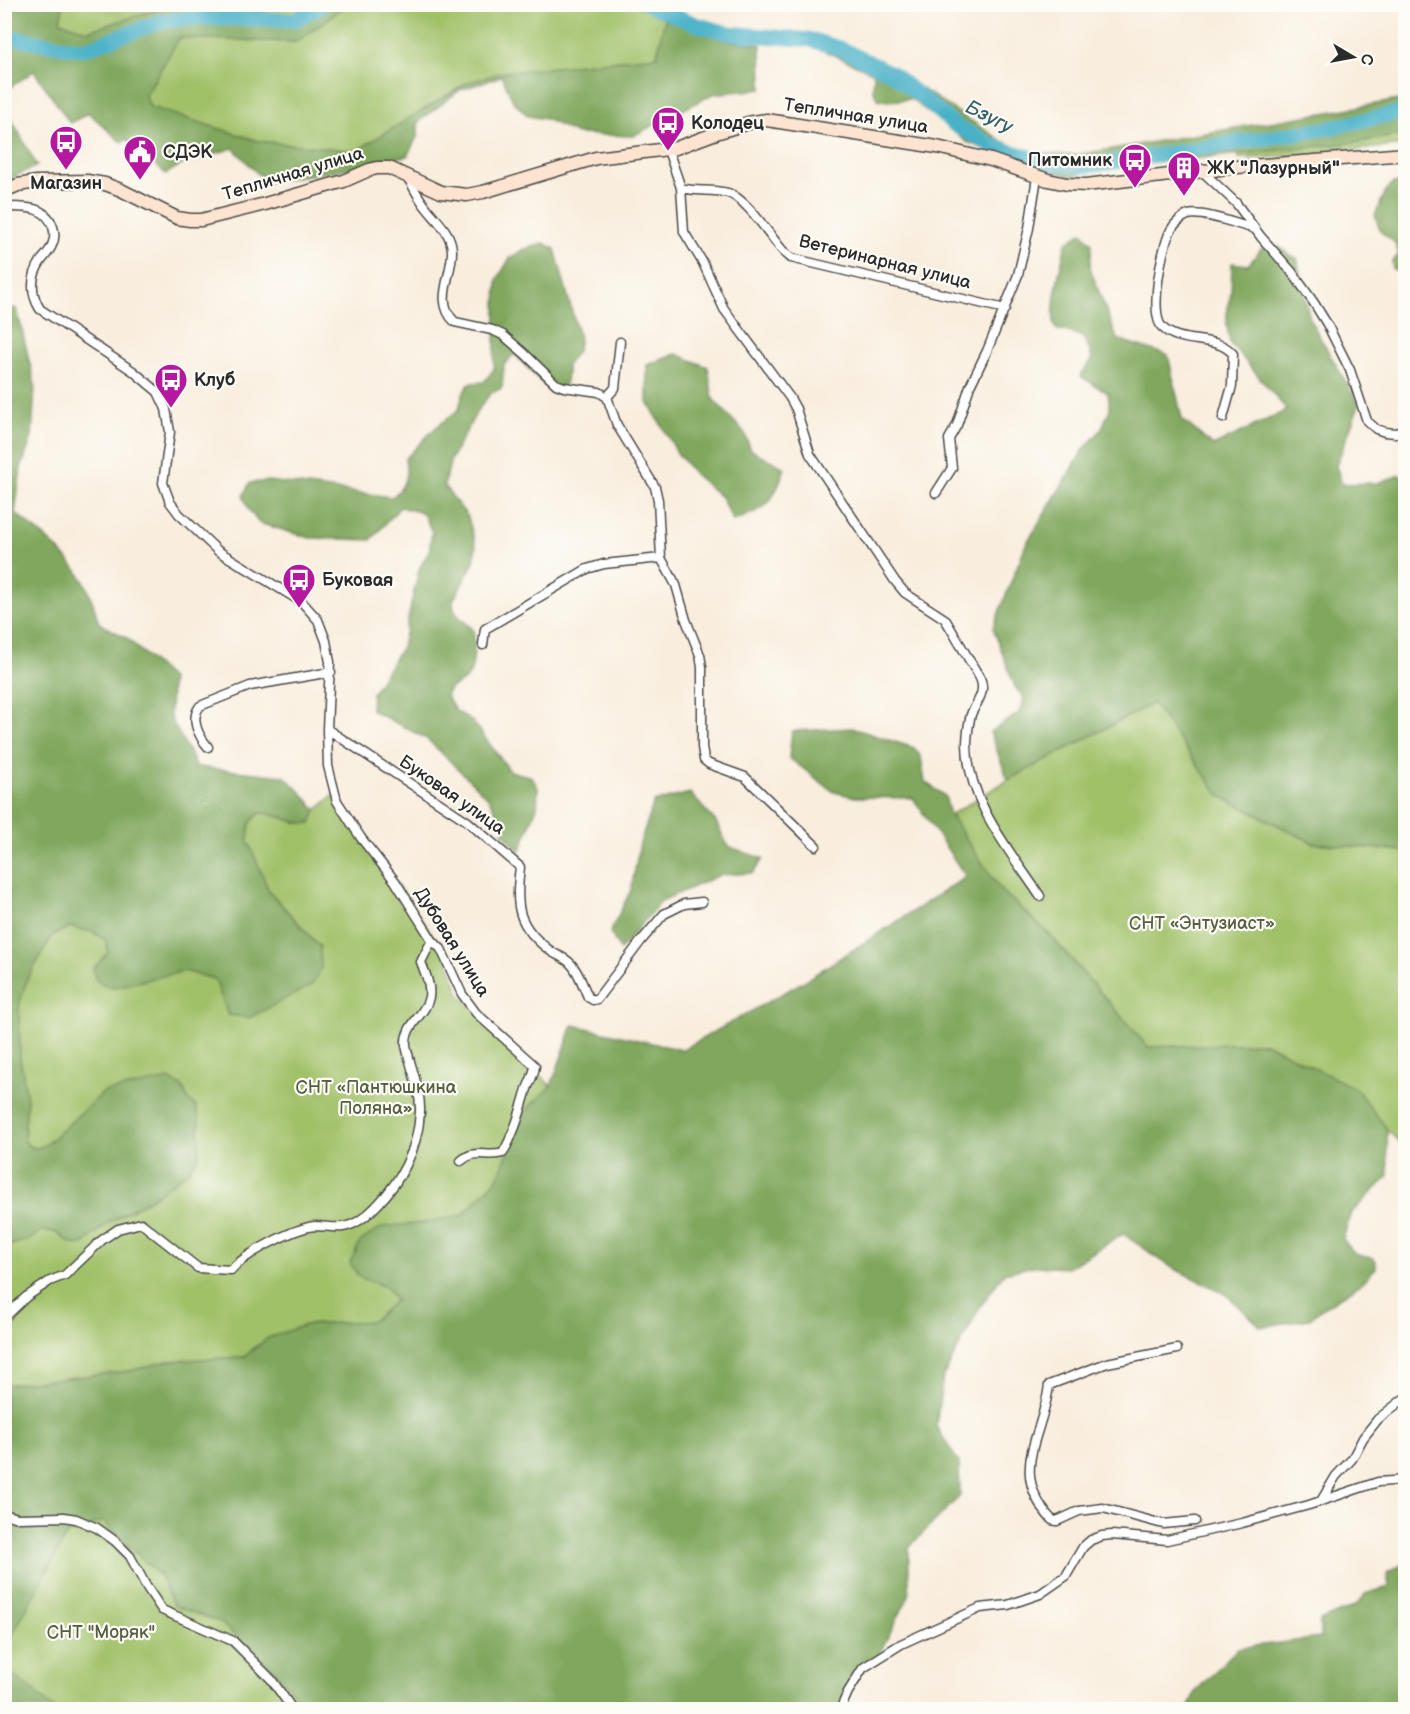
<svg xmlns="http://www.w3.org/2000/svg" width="1410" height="1714" viewBox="0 0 1410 1714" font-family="'Balsamiq Sans',sans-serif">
<rect width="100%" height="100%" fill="#fdfcf7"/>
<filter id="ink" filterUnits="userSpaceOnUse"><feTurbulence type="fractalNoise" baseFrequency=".0167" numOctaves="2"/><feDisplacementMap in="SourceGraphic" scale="12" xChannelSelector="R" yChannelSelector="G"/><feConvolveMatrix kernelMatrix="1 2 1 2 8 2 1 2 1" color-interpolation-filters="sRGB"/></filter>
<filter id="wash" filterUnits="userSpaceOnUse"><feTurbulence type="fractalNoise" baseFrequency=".008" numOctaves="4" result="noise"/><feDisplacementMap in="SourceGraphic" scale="24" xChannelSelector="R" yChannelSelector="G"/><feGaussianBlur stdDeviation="1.35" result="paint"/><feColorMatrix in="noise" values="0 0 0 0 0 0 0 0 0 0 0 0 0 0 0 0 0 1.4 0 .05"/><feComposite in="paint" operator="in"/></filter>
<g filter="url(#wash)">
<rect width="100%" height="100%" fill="#f9eede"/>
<path fill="#a1c169" stroke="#66764a" stroke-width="1.5" d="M635 4 665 19 657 56 500 73 467 83 356 151 258 141 150 107 145 96 179 38 296 42 347 5Z
M63 5H173L87 31 60 21Z
M183 5H324L306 18 259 11Z
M1405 134V145C1350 150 1295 158 1239 158L1238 154 1352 143Z
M1153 703 1220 796 1313 843 1405 851V1149L1387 1129 1356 1089 1265 1043 1148 1047 1049 934 999 888 950 815 1008 780Z
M334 795 446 954 460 995 551 1086 524 1112 498 1178 462 1215 422 1223 382 1227 361 1241 350 1263 359 1277 386 1287 396 1300 373 1321 305 1325 256 1346 245 1357 168 1361 130 1371 5 1385V1247L30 1239 42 1231 55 1232 69 1242 84 1243 108 1223 150 1199 196 1107 187 1098 182 1086 105 1092 45 1145 37 1148 28 1146 24 1139 27 1099 20 1058 19 1006 27 979 52 936 70 927 93 932 106 940 115 987 184 971 215 979 228 1015 320 947 269 891 248 841 250 823 260 813C278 813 292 825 311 823L316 810Z
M103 1521 160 1576 174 1606 220 1622 272 1668 308 1709H53L34 1691 5 1670V1648L67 1534Z"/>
<path fill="#80a75d" stroke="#566944" stroke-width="1.5" d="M5 5H63L60 21 87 31 173 5 259 11 306 18 324 5H347L296 42 179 38 145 96 150 107 258 141 356 151 467 83 500 73 657 56 665 19 726 40 761 45 762 89 713 94 633 136 577 134 546 119 528 116 513 101 502 76 460 90 418 122V135L407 156 351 168 266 182 233 148 180 165 166 174 126 139 121 142 89 113 70 123 34 71 5 91Z
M805 45 882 63 1002 141C1028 153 1049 155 1077 155L1405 99V134L1352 143 1160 162 1129 159 1092 168 1080 174 1070 176 1023 164 967 142 911 99 887 101 878 99 873 90 874 73 825 51Z
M4 105 37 166 5 181H4Z
M1393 183 1405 184V271L1399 272 1393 269 1392 262 1399 254 1394 242 1380 231 1375 215 1386 191Z
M1082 232 1092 244 1090 268 1117 339 1168 355 1182 419 1213 446 1287 410 1230 343 1227 326V309L1231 294 1232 263 1248 265 1262 248 1275 245 1286 251 1288 255 1297 258 1310 320 1359 405 1336 466 1342 484 1377 483 1400 475 1405 478V851L1313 843 1220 796 1153 703 1008 780 990 732 1019 713 1024 698 1015 687 993 628 1026 544 1084 449 1101 430 1110 409 1108 393 1080 376 1092 360C1086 332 1081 336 1056 329 1048 313 1062 261 1066 243Z
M544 243 555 249 579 337C579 356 574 352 567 365 568 375 566 388 558 394L551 392 514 354 504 365 502 388 490 394 478 410 451 459 444 486 468 517 476 546 474 562 453 601C453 615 464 621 473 629 475 640 475 671 466 679 457 687 451 683 446 696L455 710 473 722 510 771 532 777 538 788 537 807 520 851 503 833 505 828 488 798 427 739 371 710 372 693 402 647 419 569 429 551 432 532 423 513 400 507 371 540 310 538 259 523 249 510 243 496 250 483 269 481 392 497C405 487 408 476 405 459L433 430 459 409 463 393 470 383 484 382 494 369 497 280 510 258 525 249Z
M5 306 17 309 35 385 32 437 21 468 15 513C39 532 74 559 87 587 92 598 95 611 99 623L127 638 171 679 170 717 197 767 284 776 302 793 316 810 311 823C292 825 278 813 260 813L250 823 248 841 269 891 320 947 321 969 312 985 249 1018 228 1015 215 979 184 971 115 987 101 984 95 978 93 969 108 952 106 940 93 932 69 927 52 936 27 979 19 1006 20 1058 27 1099 24 1139 28 1146 37 1148 45 1145 104 1092 169 1079 182 1086 187 1098 196 1107 199 1119V1156L187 1172 150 1199 108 1223 84 1243 77 1245 69 1242 55 1232 42 1231 30 1239 5 1247 4 483 12 476 4 439Z
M676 354 708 367 713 399 744 432 751 450 785 468C771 505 770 507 733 521L721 497 694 474 678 454 647 400V365Z
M852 728 914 748 921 757 925 782 945 796 950 815 999 888 1049 934 1148 1047 1265 1043 1356 1089 1387 1129 1388 1177 1351 1213 1343 1239C1351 1251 1357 1258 1372 1257L1376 1261V1268L1362 1283 1320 1310 1310 1319 1261 1327 1226 1294 1171 1267 1123 1234 1068 1268 1034 1266 1004 1273 980 1307 943 1377 936 1426 959 1463 960 1496 909 1547V1596L876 1660 863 1668 840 1709H308L272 1668 220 1622 174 1606 160 1576 103 1521 67 1534 5 1648V1385L130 1371 168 1361 244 1357 268 1338 305 1325 373 1321 396 1300 386 1287 359 1277 350 1263 361 1241 382 1227 422 1223 463 1215 498 1178 524 1112 551 1086 573 1025 682 1050 803 982 966 877 913 798 855 797 834 792 789 758 792 731Z
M690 793 716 822 728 846 763 859 753 873 720 875 661 901 620 950 610 932 631 890 640 843 654 802Z
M1405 1563V1709H1188L1195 1692 1238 1648 1320 1638V1621L1357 1605 1365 1594 1389 1587 1387 1573Z
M5 1670 34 1691 53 1709H5Z"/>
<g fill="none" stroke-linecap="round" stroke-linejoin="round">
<path stroke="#49b1c8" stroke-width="15" d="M648 4 695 24 727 33 813 40 842 49 893 74 956 126 993 146 1049 163 1088 166 1329 128 1406 111
M4 36 65 47 84 49 163 21 194 18 294 20 325 4"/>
</g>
</g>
<g filter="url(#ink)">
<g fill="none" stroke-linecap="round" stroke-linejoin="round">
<g stroke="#4a4846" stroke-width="11">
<path id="street" d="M668 150 681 188C696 192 713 189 728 193 747 199 769 235 783 251L791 258 1005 309
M1202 171 1236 203 1261 237 1292 272 1314 303 1327 324 1350 370 1367 421 1376 429 1385 432 1395 433 1406 431
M408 178C413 186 417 195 423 203 433 218 451 230 452 250 453 275 433 301 455 322L492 330 503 335 524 353 556 384 564 387 599 392 607 397 617 425 655 487 658 500 661 558 676 585 686 620 700 655 702 667V747L704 760 709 764 745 777 816 846
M681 188 684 232 703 263 724 309 790 398 796 409 810 454 895 581 905 593 945 619 980 678C986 691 978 701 972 712 969 719 967 736 967 744 967 801 1010 851 1040 896
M4 207C23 207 46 205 53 227 55 233 55 239 52 245 50 251 45 256 41 261 31 276 30 293 40 309L133 371 158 392 166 409 170 432 163 483 170 502 179 514 218 551 302 602 318 620 326 641 330 662 327 729 328 766 337 801 361 838 395 881 432 940 441 949 462 994 476 1013 535 1066C534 1075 530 1081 527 1089 520 1112 515 1132 503 1153 486 1158 475 1148 461 1161
M607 397 615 388 620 342
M1223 418 1232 386 1233 354C1217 334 1180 346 1162 327 1149 313 1162 246 1171 230 1174 224 1182 217 1188 215 1203 211 1239 225 1255 229
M936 493 952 468 949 439 957 425 970 386 987 351 1018 275 1029 228 1037 177
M483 645 485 629 587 569 604 564 661 558
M327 729 467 821 520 867C515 907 517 927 552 952 558 956 566 958 571 964 579 972 583 986 588 997L593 1000 597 999 641 941 664 914 684 904 702 902
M208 747C198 735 190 719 200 706L250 686 331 672
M4 1318 26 1297 50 1281 65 1275 102 1240 118 1229 141 1223 198 1268 231 1270C245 1254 294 1228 315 1226 324 1226 334 1228 343 1227 367 1224 396 1185 406 1165 414 1149 419 1130 420 1112 421 1089 410 1067 406 1045 404 1025 426 1015 429 997 431 985 425 973 421 962L432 940
M1177 1349 1107 1363 1049 1385C1043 1438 1007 1471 1052 1520L1057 1521 1079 1511 1103 1508 1163 1524 1195 1521
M1321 1501 1336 1476 1352 1459 1363 1438 1378 1419 1406 1397
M4 1514 18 1518 64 1517 76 1519 97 1528 115 1541 130 1556 146 1586 162 1610 233 1641 271 1679 293 1710
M840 1710 848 1692 863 1668 901 1644 980 1608 1008 1605 1040 1594 1066 1576 1083 1547 1091 1540 1102 1536 1112 1535 1167 1540 1242 1523 1309 1505 1378 1482 1406 1480"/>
</g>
<g stroke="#4a4846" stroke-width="15">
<path id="secondary" d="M4 191 18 185 36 182 87 181 105 184 121 190 177 218 190 220H201L265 204 344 181 369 170 377 168H389L441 192 467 195 483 192 596 158 676 148 719 132 752 122 767 120 937 147 991 160 1048 180 1067 184 1086 185 1237 167 1406 154"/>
</g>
<use href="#street" stroke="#fff" stroke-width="8"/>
<use href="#secondary" stroke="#fde4d0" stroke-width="12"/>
</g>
</g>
<defs>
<g id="bus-pin" transform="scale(1.725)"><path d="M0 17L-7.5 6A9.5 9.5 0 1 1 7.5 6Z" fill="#b5179e" stroke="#fdfcf7"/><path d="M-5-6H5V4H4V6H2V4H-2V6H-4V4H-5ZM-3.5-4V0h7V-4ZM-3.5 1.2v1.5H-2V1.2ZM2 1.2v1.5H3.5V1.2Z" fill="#fff"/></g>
<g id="civic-pin" transform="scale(1.725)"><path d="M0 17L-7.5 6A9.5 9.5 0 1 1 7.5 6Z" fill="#b5179e" stroke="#fdfcf7"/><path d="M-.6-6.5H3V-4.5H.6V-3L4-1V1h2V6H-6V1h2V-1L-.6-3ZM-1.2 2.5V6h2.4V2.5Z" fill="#fff"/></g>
<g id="building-pin" transform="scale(1.725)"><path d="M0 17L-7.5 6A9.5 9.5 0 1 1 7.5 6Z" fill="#b5179e" stroke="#fdfcf7"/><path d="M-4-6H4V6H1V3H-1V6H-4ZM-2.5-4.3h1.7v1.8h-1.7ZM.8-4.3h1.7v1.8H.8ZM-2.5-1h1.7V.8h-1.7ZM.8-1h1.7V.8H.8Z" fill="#fff"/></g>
</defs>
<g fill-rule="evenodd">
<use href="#bus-pin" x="668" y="123"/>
<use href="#bus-pin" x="66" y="142"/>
<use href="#civic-pin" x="140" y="152"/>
<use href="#bus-pin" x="1135" y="160"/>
<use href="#building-pin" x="1184" y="168"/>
<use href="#bus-pin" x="171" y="380"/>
<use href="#bus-pin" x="299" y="580"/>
</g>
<g text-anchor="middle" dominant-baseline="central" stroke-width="4.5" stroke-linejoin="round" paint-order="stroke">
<g font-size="18" fill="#2b2b2b" stroke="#fdfcf7">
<text transform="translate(856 116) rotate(9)">Тепличная улица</text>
<text transform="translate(293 174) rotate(-17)">Тепличная улица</text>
<text transform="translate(885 262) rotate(14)">Ветеринарная улица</text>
<text transform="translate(452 795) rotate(35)">Буковая улица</text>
<text transform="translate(452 942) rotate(58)">Дубовая улица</text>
</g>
<g font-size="18" font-weight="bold" fill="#2b2b2b" stroke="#fdfcf7" text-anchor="start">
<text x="691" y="123">Колодец</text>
<text x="163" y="152">СДЭК</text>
<text x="1112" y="160" text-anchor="end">Питомник</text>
<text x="1207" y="168">ЖК "Лазурный"</text>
<text x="66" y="183" text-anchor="middle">Магазин</text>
<text x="194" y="380">Клуб</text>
<text x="322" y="580">Буковая</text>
</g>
<g font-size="18" fill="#546041" stroke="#fdfcf7">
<text x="1202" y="923">СНТ «Энтузиаст»</text>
<text x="376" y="1087">СНТ «Пантюшкина<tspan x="376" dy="21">Поляна»</tspan></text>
<text x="101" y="1632">СНТ "Моряк"</text>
</g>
<g font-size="20" font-style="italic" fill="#37616a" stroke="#fdfcf7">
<text transform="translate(989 117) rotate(27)">Бзугу</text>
</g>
</g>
<rect width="1410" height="1714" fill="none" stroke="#fdfcf7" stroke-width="24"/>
<g transform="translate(1353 57) rotate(100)" stroke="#fdfcf7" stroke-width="4.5" paint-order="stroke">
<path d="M0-4.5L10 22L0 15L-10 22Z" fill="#2b2b2b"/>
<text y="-9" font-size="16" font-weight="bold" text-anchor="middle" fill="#2b2b2b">С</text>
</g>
</svg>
